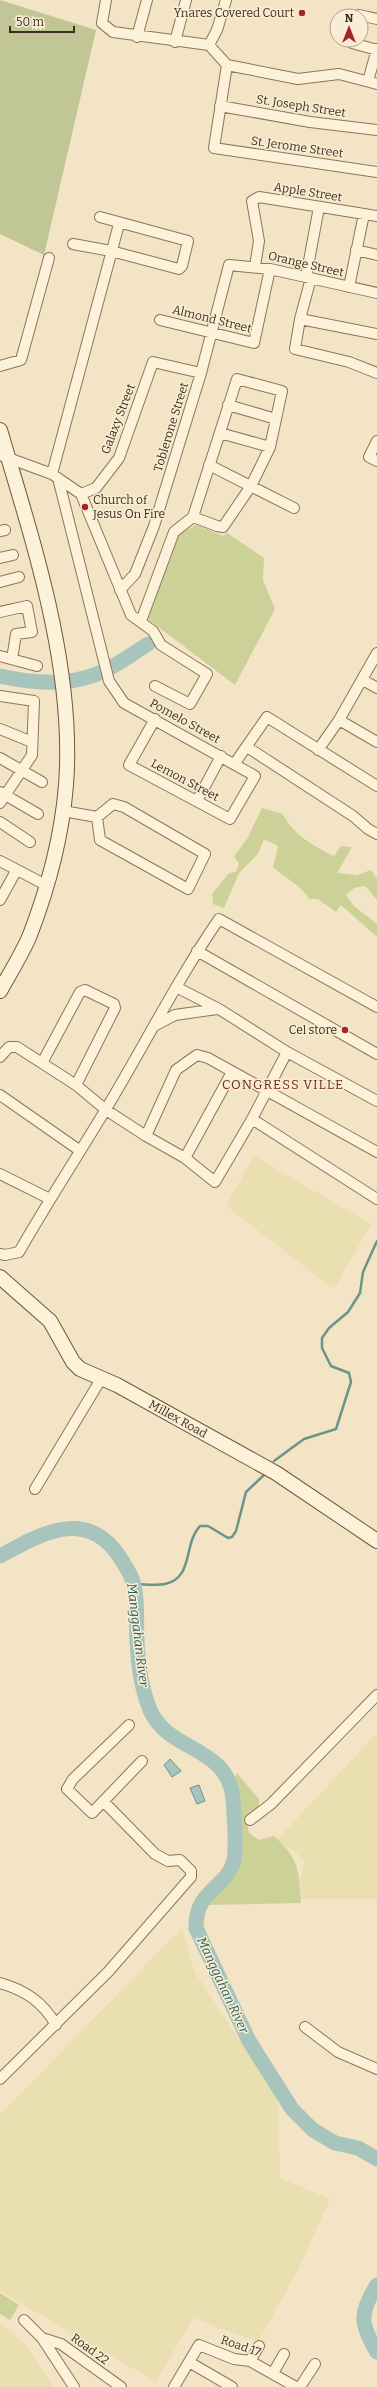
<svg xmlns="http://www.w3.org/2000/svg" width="377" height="2387" viewBox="0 0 377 2387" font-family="Bitter,serif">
<rect width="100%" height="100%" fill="#f2e4c5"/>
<path fill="#e9dfb1" d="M254 1156 371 1224 334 1289 226 1206Z
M377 1733V1899H301L300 1881 305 1860 278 1839Z
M182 1928 194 1971 278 2099 280 2178 330 2199 298 2270 258 2342 193 2318 156 2382 0 2291V2115Z
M0 2322 28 2348 53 2387H0Z"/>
<path fill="#ccd297" d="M197 525 223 536 227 533 264 558 263 580 275 609 235 685 144 616 177 534Z
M262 808 283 814C292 834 315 847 334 856L341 846 352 847 337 873 357 875 371 870 377 879V900L365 886 354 888 346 895 355 907 377 924V937L341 905 336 912 318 899H309C299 883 287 880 273 867L278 846 264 839 258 854 239 873 224 908 213 904 212 894 229 873 236 872 239 864 234 856 247 839Z
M237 1773 259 1799V1813L246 1818 249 1833 259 1840 274 1836C299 1858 299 1871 301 1903L208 1905C213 1891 233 1882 236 1874 240 1862 239 1808 237 1794 237 1785 233 1782 237 1773Z
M0 2293 19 2305 10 2320 0 2314Z"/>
<path fill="#c1c697" d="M0 0 96 30 44 255 0 234Z"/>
<path fill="#a7c5bc" stroke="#6c958a" d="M170 1759 181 1771 172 1777 164 1765Z
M199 1785 205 1801 197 1804 190 1788Z"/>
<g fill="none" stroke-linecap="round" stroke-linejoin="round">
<path stroke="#6c958a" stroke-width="2.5" d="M274 1461 304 1439 336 1429 351 1382 349 1373 331 1366 322 1348V1338L329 1328 348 1312 360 1293 363 1272 377 1241
M134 1584C144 1584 156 1586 165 1584 194 1578 183 1544 200 1526H208L228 1538 232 1537 236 1531 246 1492 265 1474"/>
<path stroke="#a7c5bc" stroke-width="15" d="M0 676C31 683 67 686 97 674 115 667 132 654 148 644
M0 1556C40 1534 86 1507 119 1556 124 1564 132 1575 134 1585 138 1604 136 1624 137 1642 138 1664 142 1690 150 1710 169 1753 228 1745 233 1799 234 1814 237 1847 234 1860 227 1889 195 1889 196 1928L249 2041 292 2109 313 2130 335 2143 358 2148 377 2159
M377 2285C359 2313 360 2324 377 2352"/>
<g stroke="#8f7559" stroke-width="12">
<path id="street" d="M106 0 102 23 113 32 209 45 227 65
M359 15 377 19
M137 37 147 0
M175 42 186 0
M352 43 377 50
M209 45 217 30 226 0
M227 65 214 148 377 172
M227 65 298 79 339 74 377 84
M368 81 377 49
M220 106 310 122 377 130
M73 244 111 251 179 269 182 266 188 241 100 217
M356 250 377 255
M255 266 259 241 252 201 259 197 377 216
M306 277 319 207
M311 278 300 319 295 349 349 362 377 373
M349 287 364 214
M300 319 377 334
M160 320 254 343 270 269
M0 366 21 360 49 258
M228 405 276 419
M220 433 270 447
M377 441 369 457 377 461
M0 455 52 474 81 494
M209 465 294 508
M52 474 119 224
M58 478 109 681 124 703 255 776 230 819 129 765 155 719
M81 494 131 615 153 631 161 645 207 674 190 704 155 686
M81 494 96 488 119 458 153 362 201 373
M0 531 5 530
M0 558 13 555
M0 582 19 577
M120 590 135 574 154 526 201 373 229 265 270 269 377 293
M0 612 27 606 32 632 16 634 12 659
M141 621 174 532 193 517 217 526 223 527 251 486 270 447 282 391 237 379 193 517
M0 656 37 666
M363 680 377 688
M0 696 34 701 32 755 0 803
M339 720 377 742
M0 729 32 742
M247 747 353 816 368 829 377 834
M318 750 339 720 377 653
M0 758 42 782
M235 763 267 717 377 786
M0 792 38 814
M197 801 221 756
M63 811 97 817 113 804 124 807 205 854 188 889 100 840 97 817
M0 822 30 842
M0 861 46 885
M0 900 16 871
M197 951 377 1054
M176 987 219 1009 287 1052 377 1101
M154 1026 175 1015 217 1009
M0 1057 9 1047H17L76 1085 106 1110 146 1136 185 1158 215 1182 252 1119 287 1052
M42 1063 80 992 85 990 114 1004 115 1008 76 1085
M0 1095 79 1150
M252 1119 377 1199
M146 1136 176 1070 197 1055 208 1058 377 1152
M185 1158 232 1072
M0 1174 50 1199
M0 1254 5 1255 19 1252C47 1203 77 1157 106 1109 144 1046 177 980 219 919L377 1007
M35 1489 101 1379
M129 1725 73 1779 67 1789 92 1813 142 1761
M250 1820 271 1804 377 1695
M0 1983C25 1990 43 2002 56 2025
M305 2027 338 2052 377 2069
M0 2079 108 1972 191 1877V1871L180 1860 168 1861 155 1854 104 1802
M24 2320 42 2338 74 2387
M42 2338 61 2344 121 2387
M250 2361 259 2346
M189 2362 232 2387
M273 2373 284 2354
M174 2387 199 2345 234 2359 250 2361 296 2387
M300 2387 315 2364"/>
</g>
<g stroke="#71563c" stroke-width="16">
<path id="secondary" d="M0 430C33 542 75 667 66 785 62 835 48 888 30 935 22 954 10 973 0 991
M0 1277 50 1321 73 1362 80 1369 117 1385 276 1473 377 1541"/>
</g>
<use href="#street" stroke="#fcf1d9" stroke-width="10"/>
<use href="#secondary" stroke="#fcf1d9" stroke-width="14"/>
</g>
<g fill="#a42326" stroke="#f9eed5" stroke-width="1.5">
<circle cx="302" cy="13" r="4"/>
<circle cx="85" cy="507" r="4"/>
<circle cx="345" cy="1030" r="4"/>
</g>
<g text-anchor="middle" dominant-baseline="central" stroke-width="3" stroke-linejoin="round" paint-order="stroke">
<g font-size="12" fill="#3e2d1e" stroke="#f9eed5" text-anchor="end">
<text x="294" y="13">Ynares Covered Court</text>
<text x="93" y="500" text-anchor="start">Church of<tspan x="93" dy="14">Jesus On Fire</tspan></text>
<text x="337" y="1030">Cel store</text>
</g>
<g font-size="12" fill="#3e2d1e" stroke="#f9eed5">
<text transform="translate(301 106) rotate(9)">St. Joseph Street</text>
<text transform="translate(297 147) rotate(8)">St. Jerome Street</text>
<text transform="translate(308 192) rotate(9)">Apple Street</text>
<text transform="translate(306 264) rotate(13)">Orange Street</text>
<text transform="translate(212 319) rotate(14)">Almond Street</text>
<text transform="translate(118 419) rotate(-69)">Galaxy Street</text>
<text transform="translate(171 427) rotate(-73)">Toblerone Street</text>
<text transform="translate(185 721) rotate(29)">Pomelo Street</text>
<text transform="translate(185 780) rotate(28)">Lemon Street</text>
<text transform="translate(178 1419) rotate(29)">Millex Road</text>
<text transform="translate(241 2346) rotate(19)">Road 17</text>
<text transform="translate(90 2349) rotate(36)">Road 22</text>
</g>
<g font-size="13" letter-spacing="1" fill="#6f2a19" stroke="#f9eed5">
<text x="283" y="1084">CONGRESS VILLE</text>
</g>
<g font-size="13" font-style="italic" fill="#2c5f5b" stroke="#f9eed5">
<text transform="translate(138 1635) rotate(83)">Manggahan River</text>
<text transform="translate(223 1985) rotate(65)">Manggahan River</text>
</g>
</g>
<g transform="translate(349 28)"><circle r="19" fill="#f9eed5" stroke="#aea18c"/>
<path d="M0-3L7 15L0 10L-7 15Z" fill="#a42326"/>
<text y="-6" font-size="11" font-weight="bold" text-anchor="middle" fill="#3e2d1e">N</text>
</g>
<path d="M10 26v6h64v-6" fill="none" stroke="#3e2d1e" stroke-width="2"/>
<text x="16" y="26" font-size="12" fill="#3e2d1e" stroke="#f9eed5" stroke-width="3" paint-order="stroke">50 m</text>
</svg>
